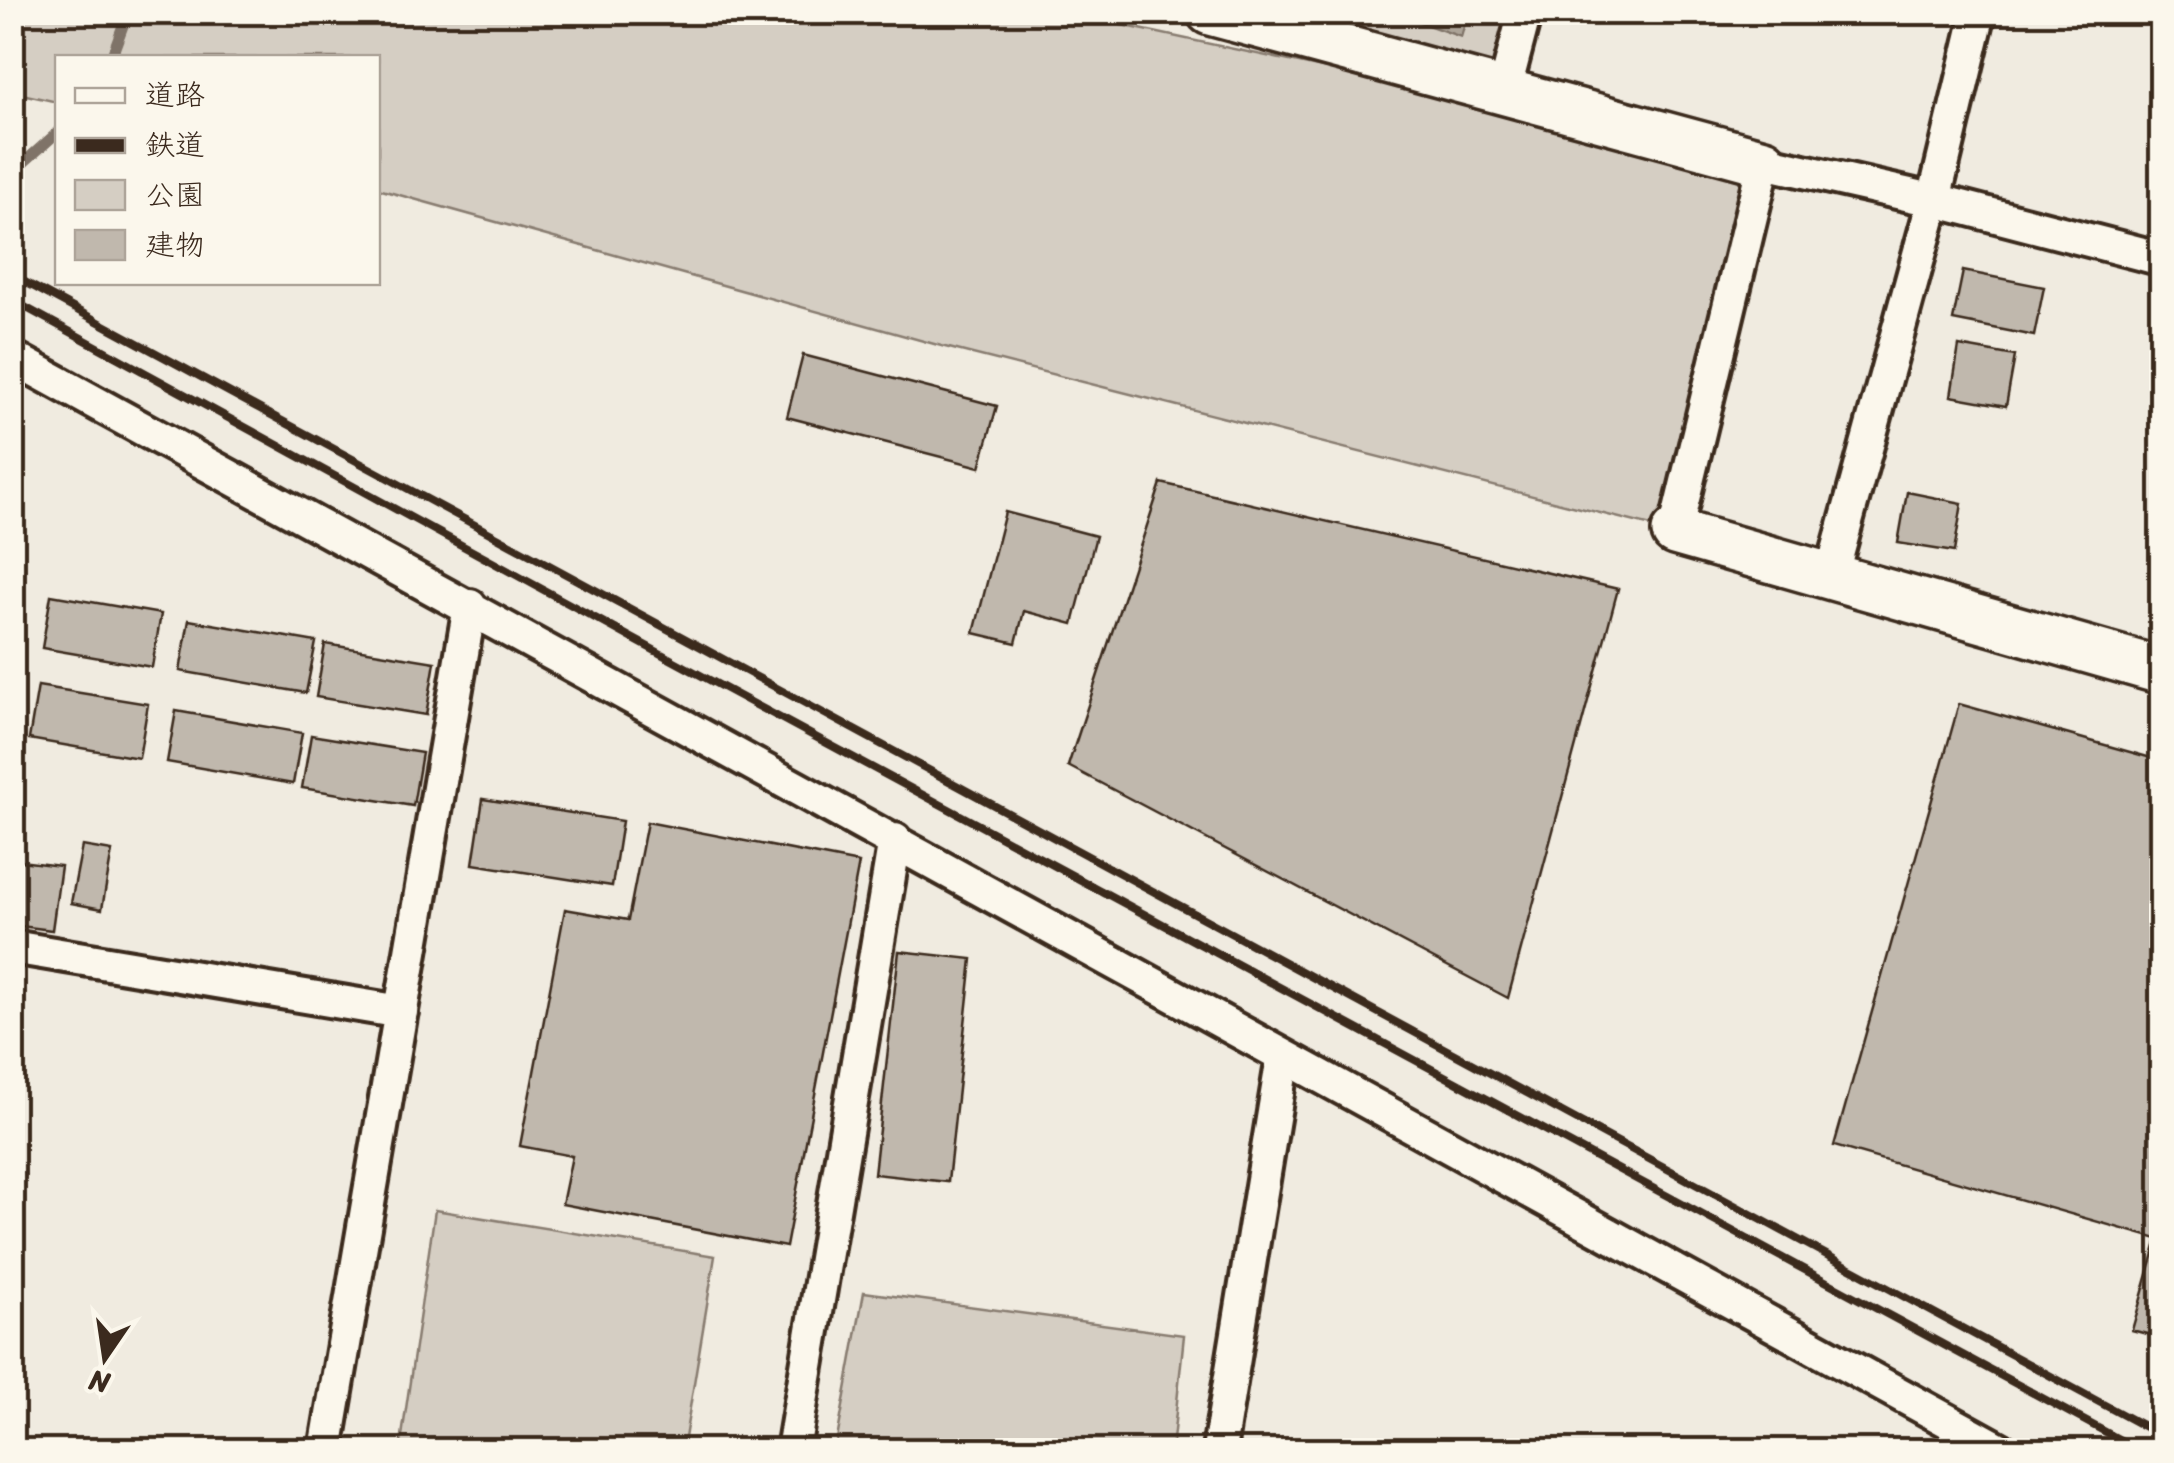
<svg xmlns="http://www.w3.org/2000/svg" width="2174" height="1463" viewBox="0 0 2174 1463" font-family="Sriracha,'Klee One',sans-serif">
<rect width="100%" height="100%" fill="#f0ebe0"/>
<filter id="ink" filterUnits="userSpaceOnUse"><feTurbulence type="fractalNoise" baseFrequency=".01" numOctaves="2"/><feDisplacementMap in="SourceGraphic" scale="20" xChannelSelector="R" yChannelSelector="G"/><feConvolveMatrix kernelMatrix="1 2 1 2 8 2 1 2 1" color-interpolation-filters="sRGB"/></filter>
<g filter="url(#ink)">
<path fill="#d5cec3" stroke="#887c70" stroke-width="2.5" d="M1060 12 1764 162 1675 532 945 347 378 189V58H58L57 102 13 92V13Z
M1210 13H1523L1504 92Z
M435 1210 715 1256 683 1450H400Z
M864 1292 1184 1335 1172 1450H835Z"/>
<path fill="#aca397" stroke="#7f7367" stroke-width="2.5" d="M1394 13H1468L1461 37Z"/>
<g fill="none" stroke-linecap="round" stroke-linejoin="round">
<path stroke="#7f7367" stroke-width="11" d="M111 58 128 12
M12 173 58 132"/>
</g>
<path fill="#c0b8ad" stroke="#3b2a1e" stroke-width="2.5" d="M1963 271 2044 287 2034 336 1953 320Z
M1959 346 2015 356 2006 406 1951 396Z
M803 355 997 406 980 467 787 417Z
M1161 483 1618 589 1508 998 1068 766Z
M1907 492 1962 503 1954 552 1898 543Z
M1005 512 1096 536 1073 624 1024 611 1016 643 974 633Z
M51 595 161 614 152 667 42 648Z
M189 620 316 642 306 693 180 671Z
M325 644 435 662 426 715 316 697Z
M38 686 148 704 139 758 29 739Z
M1959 704 2162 761V1338L2132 1330 2158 1239 1834 1146Z
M176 711 302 733 293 784 167 762Z
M311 735 422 753 413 806 302 788Z
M483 799 622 821 612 886 473 864Z
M647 822 859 863 786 1247 562 1204 572 1156 520 1146 565 909 628 920Z
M82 846 112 851 102 909 71 903Z
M12 860 61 866 52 930 12 925Z
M899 951 972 959 948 1182 874 1174Z"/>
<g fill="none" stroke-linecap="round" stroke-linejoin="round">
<g stroke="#3b2a1e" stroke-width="40">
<path id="street" d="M1504 92 1525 12
M12 357 2001 1450
M1675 532 1764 162 1950 204 2162 259
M1831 577 1934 200 1979 12
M12 947 401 1012
M326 1450 470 606
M793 1450 895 840
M1219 1450 1283 1057"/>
</g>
<g stroke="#3b2a1e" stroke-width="52">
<path id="secondary" d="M1210 12 1764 162
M1675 532 2162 671"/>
</g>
<use href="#street" stroke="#fbf7ec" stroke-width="32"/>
<use href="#secondary" stroke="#fbf7ec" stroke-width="45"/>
<path stroke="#3b2a1e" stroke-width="8" d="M12 275 2162 1436
M12 300C718 689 1431 1066 2139 1450"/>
</g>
</g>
<rect width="2174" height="1463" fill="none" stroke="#fbf7ec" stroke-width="50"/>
<rect x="25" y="25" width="2124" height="1413" fill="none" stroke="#3b2a1e" stroke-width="4" filter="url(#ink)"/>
<rect x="55" y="55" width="325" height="230" fill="#fbf7ec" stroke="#aea59a" stroke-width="2.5"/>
<rect x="75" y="88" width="50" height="15" fill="#fbf7ec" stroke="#aea59a" stroke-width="2.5"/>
<text x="145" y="105" font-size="30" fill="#3b2a1e">道路</text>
<rect x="75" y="138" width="50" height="15" fill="#3b2a1e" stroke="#aea59a" stroke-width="2.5"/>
<text x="145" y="155" font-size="30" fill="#3b2a1e">鉄道</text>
<rect x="75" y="180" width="50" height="30" fill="#d5cec3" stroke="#aea59a" stroke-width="2.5"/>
<text x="145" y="205" font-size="30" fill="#3b2a1e">公園</text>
<rect x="75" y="230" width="50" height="30" fill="#c0b8ad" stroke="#aea59a" stroke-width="2.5"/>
<text x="145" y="255" font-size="30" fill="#3b2a1e">建物</text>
<g transform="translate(105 1358) rotate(193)" stroke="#fbf7ec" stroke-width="8" paint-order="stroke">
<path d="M0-8L18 38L0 25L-18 38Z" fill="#3b2a1e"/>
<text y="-15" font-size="28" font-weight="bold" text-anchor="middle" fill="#3b2a1e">N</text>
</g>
</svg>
